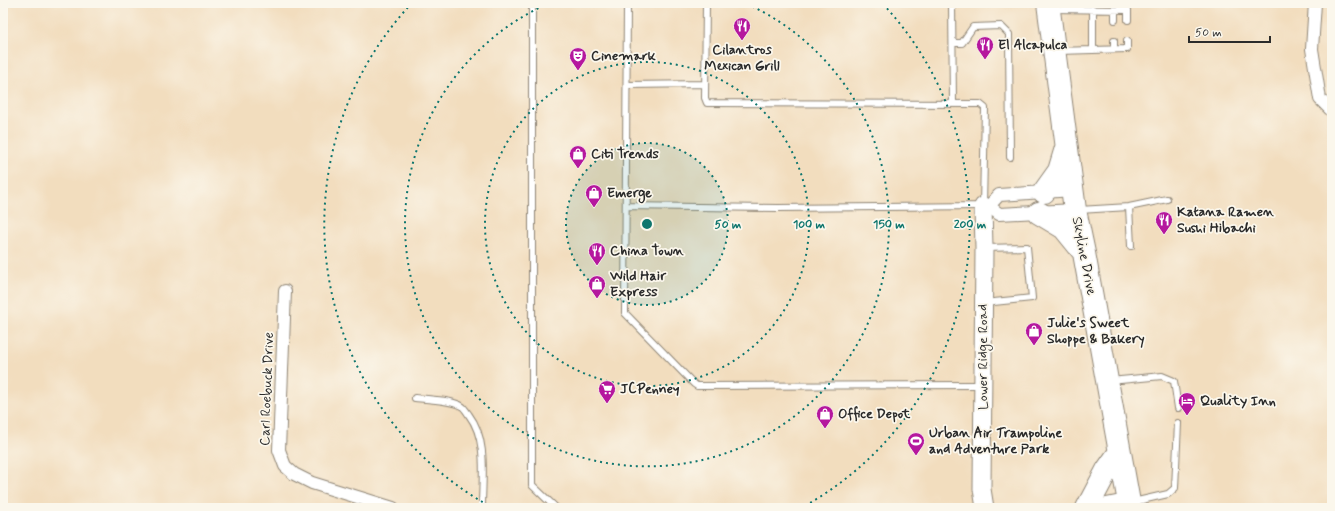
<svg xmlns="http://www.w3.org/2000/svg" width="1335" height="511" viewBox="0 0 1335 511" font-family="Mynerve,sans-serif">
<rect width="100%" height="100%" fill="#fbf7ec"/>
<filter id="ink" filterUnits="userSpaceOnUse"><feTurbulence type="fractalNoise" baseFrequency=".025" numOctaves="2"/><feDisplacementMap in="SourceGraphic" scale="8" xChannelSelector="R" yChannelSelector="G"/><feConvolveMatrix kernelMatrix="1 2 1 2 8 2 1 2 1" color-interpolation-filters="sRGB"/></filter>
<filter id="wash" filterUnits="userSpaceOnUse"><feTurbulence type="fractalNoise" baseFrequency=".012" numOctaves="4" result="noise"/><feDisplacementMap in="SourceGraphic" scale="16" xChannelSelector="R" yChannelSelector="G"/><feGaussianBlur stdDeviation="0.9" result="paint"/><feColorMatrix in="noise" values="0 0 0 0 0 0 0 0 0 0 0 0 0 0 0 0 0 1.4 0 .05"/><feComposite in="paint" operator="in"/></filter>
<g filter="url(#wash)">
<rect width="100%" height="100%" fill="#f2ddbe"/>
</g>
<g filter="url(#ink)">
<g fill="none" stroke-linecap="round" stroke-linejoin="round">
<g stroke="#8e8474" stroke-width="8">
<path id="lane" d="M532 3V485L556 508
M627 3 625 313 694 384 697 386 981 385
M952 3 953 104
M1052 9 1128 10V20
M1115 10V20
M953 43H962L973 27 1001 26 1009 34 1010 157
M1114 49V41
M1093 50V9
M1058 51 1127 49V41
M627 85 705 84
M626 206 778 208 983 206 985 108 980 104 707 103 705 98 706 3
M1129 207 1131 246
M1079 210 1129 207 1167 199
M984 303 1032 298 1027 247 986 248
M1110 381 1162 376 1174 381 1178 408
M415 398C427 399 454 400 463 407 465 409 467 412 469 415 488 440 482 477 482 508
M1133 502 1168 494 1175 488 1178 423"/>
</g>
<g stroke="#8e8474" stroke-width="14">
<path id="street" d="M1315 3 1312 49 1320 99 1332 111
M983 206H989L999 195 1073 190
M989 206 999 214 1075 210
M285 291 279 450 285 466 294 474 312 483 393 508"/>
</g>
<g stroke="#8e8474" stroke-width="19">
<path id="secondary" d="M983 206 984 248 982 489 985 508
M1099 508 1129 502"/>
</g>
<g stroke="#8e8474" stroke-width="24">
<path id="highway" d="M1048 3 1075 210 1084 253 1130 508
M1044 192 1059 171 1066 148
M1039 213 1064 228 1081 249
M1087 508 1107 470 1119 453"/>
</g>
<use href="#lane" stroke="#fff" stroke-width="6"/>
<use href="#street" stroke="#fff" stroke-width="12"/>
<use href="#secondary" stroke="#fff" stroke-width="17"/>
<use href="#highway" stroke="#fff" stroke-width="22"/>
</g>
</g>
<circle cx="647" cy="224" r="81" fill="#0f766e" fill-opacity=".12"/>
<g fill="none" stroke="#0f766e" stroke-width="2" stroke-dasharray="2 4">
<circle cx="647" cy="224" r="81"/>
<circle cx="647" cy="224" r="162"/>
<path d="M747 4A242 242 0 1 1 547 4"/>
<path d="M493 508A323 323 0 0 1 411 4M883 4A323 323 0 0 1 801 508"/>
</g>
<defs>
<g id="restaurant-pin" transform="scale(0.9)"><path d="M0 17L-7.5 6A9.5 9.5 0 1 1 7.5 6Z" fill="#b5179e" stroke="#fbf7ec"/><path d="M-5-6h1v4h1v-4h1v4h1v-4h1v5L-1.5 .5V6h-2V.5L-5-1ZM5-6V6H3V1.5H1.5Q1.5-4 5-6Z" fill="#fff"/></g>
<g id="theatre-pin" transform="scale(0.9)"><path d="M0 17L-7.5 6A9.5 9.5 0 1 1 7.5 6Z" fill="#b5179e" stroke="#fbf7ec"/><path d="M-5-5.5Q0-4 5-5.5V0Q5 5 0 6Q-5 5-5 0ZM-3.3-2.5H-1v1.5H-3.3ZM1-2.5H3.3v1.5H1ZM-2.8 1Q0 5.5 2.8 1Z" fill="#fff"/></g>
<g id="shop-pin" transform="scale(0.9)"><path d="M0 17L-7.5 6A9.5 9.5 0 1 1 7.5 6Z" fill="#b5179e" stroke="#fbf7ec"/><path d="M-5-2.5h2.3a2.7 3.5 0 0 1 5.4 0H5L5.5 6h-11ZM-1.5-2.5h3a1.5 2.3 0 0 0-3 0Z" fill="#fff"/></g>
<g id="supermarket-pin" transform="scale(0.9)"><path d="M0 17L-7.5 6A9.5 9.5 0 1 1 7.5 6Z" fill="#b5179e" stroke="#fbf7ec"/><path d="M-6-5.5h2.5l.6 2H6L4.5 2H-2.5L-4.4-4H-6ZM-1.5 3.2a1.3 1.3 0 1 0 .1 0ZM3 3.2a1.3 1.3 0 1 0 .1 0Z" fill="#fff"/></g>
<g id="hotel-pin" transform="scale(0.9)"><path d="M0 17L-7.5 6A9.5 9.5 0 1 1 7.5 6Z" fill="#b5179e" stroke="#fbf7ec"/><path d="M-6-4.5h1.5V1H6V5H4.5V3h-9V5H-6ZM-4 0a1.8 1.8 0 1 1 3.6 0ZM.5 0V-2.5h3Q6-2.5 6 0Z" fill="#fff"/></g>
<g id="stadium-pin" transform="scale(0.9)"><path d="M0 17L-7.5 6A9.5 9.5 0 1 1 7.5 6Z" fill="#b5179e" stroke="#fbf7ec"/><path d="M0-5a6.5 5 0 1 0 0 10a6.5 5 0 1 0 0-10ZM-3.5-1.8h7v3.6h-7Z" fill="#fff"/></g>
</defs>
<g fill-rule="evenodd">
<use href="#restaurant-pin" x="742" y="26"/>
<use href="#restaurant-pin" x="985" y="45"/>
<use href="#theatre-pin" x="578" y="56"/>
<use href="#shop-pin" x="578" y="154"/>
<use href="#shop-pin" x="594" y="193"/>
<use href="#restaurant-pin" x="1164" y="220"/>
<use href="#restaurant-pin" x="597" y="251"/>
<use href="#shop-pin" x="597" y="284"/>
<use href="#shop-pin" x="1034" y="331"/>
<use href="#supermarket-pin" x="607" y="389"/>
<use href="#hotel-pin" x="1187" y="401"/>
<use href="#shop-pin" x="825" y="414"/>
<use href="#stadium-pin" x="916" y="441"/>
</g>
<g text-anchor="middle" dominant-baseline="central" stroke-width="3.5" stroke-linejoin="round" paint-order="stroke">
<g font-size="14" font-weight="bold" fill="#2b2b2b" stroke="#fbf7ec" text-anchor="start">
<text x="998" y="45">El Alcapulca</text>
<text x="742" y="50" text-anchor="middle">Cilantros<tspan x="742" dy="16">Mexican Grill</tspan></text>
<text x="591" y="56">Cinemark</text>
<text x="591" y="154">Citi Trends</text>
<text x="607" y="193">Emerge</text>
<text x="1177" y="212">Katana Ramen<tspan x="1177" dy="16">Sushi Hibachi</tspan></text>
<text x="610" y="251">China Town</text>
<text x="610" y="276">Wild Hair<tspan x="610" dy="16">Express</tspan></text>
<text x="1047" y="323">Julie's Sweet<tspan x="1047" dy="16">Shoppe &amp; Bakery</tspan></text>
<text x="620" y="389">JCPenney</text>
<text x="1200" y="401">Quality Inn</text>
<text x="838" y="414">Office Depot</text>
<text x="929" y="433">Urban Air Trampoline<tspan x="929" dy="16">and Adventure Park</tspan></text>
</g>
<g font-size="14" fill="#2b2b2b" stroke="#fbf7ec">
<text transform="translate(1084 256) rotate(79)">Skyline Drive</text>
<text transform="translate(983 357) rotate(-90)">Lower Ridge Road</text>
<text transform="translate(267 389) rotate(-88)">Carl Roebuck Drive</text>
</g>
</g>
<circle cx="647" cy="224" r="6" fill="#0f766e" stroke="#fbf7ec" stroke-width="2"/>
<g font-size="12" text-anchor="middle" font-weight="bold" fill="#0f766e" stroke="#fbf7ec" stroke-width="3.5" stroke-linejoin="round" paint-order="stroke">
<text x="728" y="228">50 m</text>
<text x="809" y="228">100 m</text>
<text x="889" y="228">150 m</text>
<text x="970" y="228">200 m</text>
</g>
<rect width="1335" height="511" fill="none" stroke="#fbf7ec" stroke-width="16"/>
<path d="M1189 36v6h81v-6" fill="none" stroke="#2b2b2b" stroke-width="2"/>
<text x="1195" y="36" font-size="12" fill="#2b2b2b" stroke="#fbf7ec" stroke-width="3" paint-order="stroke">50 m</text>
</svg>
